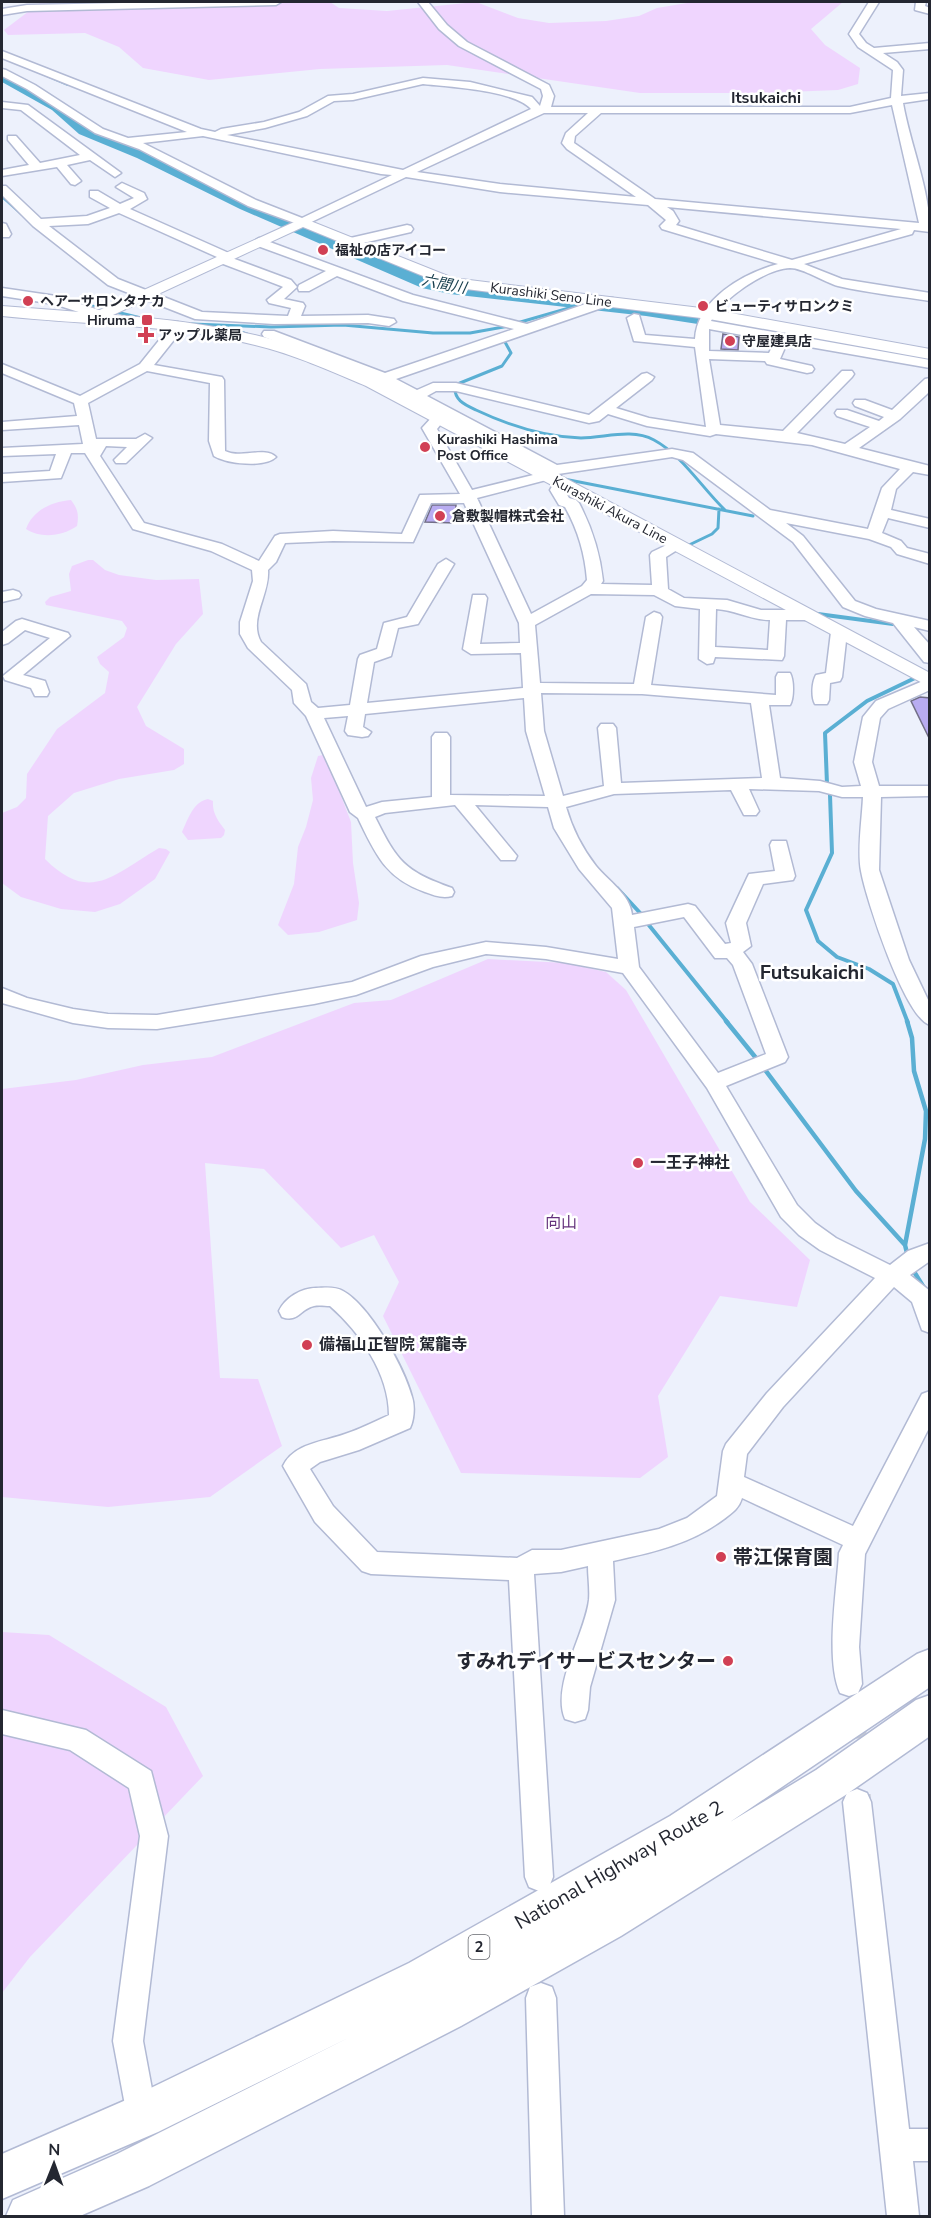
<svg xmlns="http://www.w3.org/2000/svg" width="931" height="2218" viewBox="0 0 931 2218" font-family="'Nunito Sans','Noto Sans JP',sans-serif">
<rect width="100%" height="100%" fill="#edf1fc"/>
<path fill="#efd5fe" d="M41 2H330L339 8 387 11 476 2 518 18 549 23 606 21 639 16 657 8 693 2H843L811 29 825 45 860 68 858 84 838 90 759 93H640L447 65 320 69 209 80 143 68 119 47 85 33 8 35 4 30Z
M71 500C78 509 79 515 77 526 63 536 41 539 26 529 33 510 51 502 71 500Z
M88 560H93L105 570 119 575 156 580 199 579 203 614 176 644 137 707 146 726 184 749V764L174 770 119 779 74 793 48 816 45 859C90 904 113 875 159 848L166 849 170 852 155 879 120 904 95 912 61 909 21 897 2 883V813L17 807 26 798 27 774 57 729 105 693 109 672 100 664 97 657 124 637 127 628 122 621 46 605 45 602 50 597 71 591 69 574 72 566Z
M323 755 326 757 351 822 353 863 359 903 357 920 319 932 288 935 278 925 294 884 298 847 306 827 313 800 311 778 318 756Z
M208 799 213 801C212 813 218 821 225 830L224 835 221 838 188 840 182 832C188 819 193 802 208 799Z
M488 959 566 963 606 972 626 990 750 1202 810 1260 797 1307 720 1296 658 1396 668 1457 640 1478 461 1473 383 1316 399 1282 374 1235 341 1248 264 1169 205 1163 220 1378 258 1379 282 1446 210 1497 108 1507 2 1497V1089L76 1080 143 1065 212 1057 354 1003 391 1000Z
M2 1632 49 1635 166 1707 203 1776 30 1957 2 1993Z"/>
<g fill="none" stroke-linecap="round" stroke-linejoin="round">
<path stroke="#5aafd3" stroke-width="2" d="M26 67 68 85
M196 134 223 140
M2 197 22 215"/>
<path stroke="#5aafd3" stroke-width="3" d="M51 296 141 318
M517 323 583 304
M192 324 271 327 343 325 433 333H470L509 326
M224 327 247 334
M505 342 511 353 502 366 455 385C453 400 465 405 476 410 510 426 544 437 581 438 605 438 631 428 654 440 682 455 702 488 725 510
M564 479 753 516
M689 545 712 534 718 528 719 509"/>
<path stroke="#5aafd3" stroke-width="4" d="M818 614 893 624
M827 784 825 733 867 701 915 678
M830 795 832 853 806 910 818 941 837 957 869 969 893 984 908 1023
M617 888 642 915
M648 924 728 1023"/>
<path stroke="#5aafd3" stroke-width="4.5" d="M726 1021 756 1058
M763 1067 856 1191 905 1245
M907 1253 905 1245 925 1139 926 1111 914 1071 912 1038 907 1021
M913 1270 926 1291"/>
<path fill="#5aafd3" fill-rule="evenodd" d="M2 73 32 86 62 104 89 128 149 152 252 203 434 280 646 306 807 331 813 332 816 336 813 340 807 341 646 316 450 294 422 288 240 209 137 158 79 134 52 110 2 82Z"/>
</g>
<path fill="#b8acf1" stroke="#726f87" stroke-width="1.5" d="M723 334 739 337 738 350 721 349Z
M432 505H456L455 523 425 522Z
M920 697 930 698V740L911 701Z"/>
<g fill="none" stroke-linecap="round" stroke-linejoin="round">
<path stroke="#c5c9d3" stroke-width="28" stroke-dasharray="28 14" stroke-linecap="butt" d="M851 1711 857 1802"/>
<g stroke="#b2bad4" stroke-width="3">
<path id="minor" d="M170 2H281L276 5 27 11 2 15V9L27 5Z
M418 2H428L447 25 467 42 549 85 554 96 551 107H850L891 98 893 70 858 47 849 34 869 2H879L859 34 866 43 874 48 930 43V49L883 53 897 62 903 70 901 96 930 93V99L903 103C910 144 930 190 930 232L914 230 912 234 804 264 842 279 930 293V301C899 296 868 293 838 286 824 282 803 268 790 268 765 269 722 299 711 321L930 360V368L787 343 780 359 812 366 814 369 812 372 807 373 767 364 765 361 709 359 720 425 783 431 842 371H852L854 374 852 377 797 433 845 444 870 427 837 416 835 413 837 410H847L879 421 884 417 855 406 853 403 855 400H865L892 410 925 379 930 378V391L926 395 900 419 859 448 930 466V475L913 472 896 489 891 510 930 519V528L888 518 882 533 901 541 907 548 930 554V564L897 554 891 547 869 539 786 523 803 536 855 601 876 609 930 621V631L914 627 930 645V663L924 662 893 623 865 616 843 607 793 542 683 460 672 457 558 474 550 479 477 498 531 614 582 586 587 580C585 554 578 530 565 507L559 505 550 490 555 481 560 480 567 484 564 490 569 498 576 500 579 503C592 528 600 553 603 581L601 584 652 585 650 555 652 552 677 540 685 545 666 557 668 589 684 598 727 600 761 610H807L815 615 807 620H786L784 656 782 660 715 657 713 663 707 664 699 659 700 609 675 606 654 595 591 594 535 625 540 683 634 684 646 617 654 612 660 614 662 617 651 685 776 695V677L778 673H790C794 680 794 698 790 705H769L780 778 820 781 842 787 861 786 854 762 863 717 876 701 930 678V690L888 709 880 718 872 762 879 786H930V796L881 797 879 870 909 960 930 1004V1025C905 1018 866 899 861 871 857 851 862 819 863 797H842L819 791 749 789 759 811 756 815H744L731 790 614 794 566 807C572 828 582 848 596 866 608 881 630 894 632 915L688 904 695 906 725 944 731 943 726 923 747 878 749 874 775 871 770 845 772 841H786L795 876 793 880 763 884 746 923 751 946 743 952 752 964 788 1057 785 1062 726 1086 797 1205 815 1223 836 1238 890 1265 908 1251 930 1243V1261L910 1275 930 1291V1333L922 1330 912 1302 894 1287 783 1407 747 1454 744 1477 853 1526 922 1394 930 1391V1426L865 1554 859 1647 862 1684 858 1693 849 1696 840 1693C825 1660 837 1589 839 1553L843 1545 742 1498C739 1508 733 1512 724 1519 691 1544 654 1552 613 1561L615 1600 590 1687 588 1710 585 1719 575 1722 565 1719C551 1686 585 1634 589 1600 590 1589 588 1577 588 1566L561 1572 534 1574 553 1877 549 1887 539 1891 529 1887 525 1877 509 1580 371 1574 362 1571 315 1522 283 1466C294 1443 323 1442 345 1434 360 1429 374 1422 389 1415 389 1374 360 1332 330 1306 325 1306 319 1305 314 1306 300 1309 298 1323 282 1317L279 1311C285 1298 301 1288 316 1288 324 1288 335 1286 343 1291 370 1306 404 1367 412 1397 415 1406 414 1420 410 1428L359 1450 320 1462 310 1469 333 1506 377 1552 517 1558 532 1550H561L659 1529 687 1518 717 1496 723 1451 726 1444 767 1393 875 1278 820 1250 799 1235 781 1217 707 1088 623 973 546 959 486 954 433 967 356 995 314 1004 157 1029 108 1028 73 1023 2 1003V988L27 998 73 1009 108 1014 157 1015 352 982 421 956 486 942 546 947 618 959 612 908 579 869 554 828 548 807 475 805 517 856 515 860H501L455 805 385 813 375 817C397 861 404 871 452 888L454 892 452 896C442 899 434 895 425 892 385 878 375 853 358 818L350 812 306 716 294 703 292 690 248 648 240 634V622L253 581 252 570 211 551 133 529 85 453H71L61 478 2 482V474L50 471 56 454 2 456V448L83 444 79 425 2 430V422L77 416 74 403 2 373V364L80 396 140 364 173 323 178 322 185 326 154 365 222 377 224 380 225 451C241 459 265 446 276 457 265 468 227 464 214 456L209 441 210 383 147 371 88 403 96 439H136L145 434 152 438 126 463H116L114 460 127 447 106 446 100 456 144 523 222 544 259 561 275 536 280 534 333 531 402 534 420 495 460 494 422 428 433 416 438 415 445 419 437 429 472 490 537 474 543 470 417 401 408 404 403 403 401 400 406 395 383 383 371 384 369 381 373 377 368 375 264 337 262 334 264 331H274L385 373 514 329 403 301 337 276 309 291H299L298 288 299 285 326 271 255 245 253 242 259 238 413 295 527 324 603 298H613L615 301 613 304 396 379 417 390 433 383H456L589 415 642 374 647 373 654 377 652 380 616 408 649 418 706 427 695 347 634 341 627 318 634 314 639 315 645 335 695 339C697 299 744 273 778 264L662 229 660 226 666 220 648 205 500 192 406 177 303 226 248 206 139 149 95 133 27 89 2 76V69L6 70 35 85 103 129 128 138 187 132 2 58V51L201 129 215 132 221 129 264 122 299 112 328 96 353 94 423 78 470 82 532 97 540 106 543 96 541 89 459 46 439 29ZM423 84C450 87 514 90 531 109L403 170 227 135 265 128 307 116 334 101 353 100ZM892 105 919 223 655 199 574 143 575 136 601 113H850ZM544 113H588L566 133 562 143 567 149 636 197 500 184 417 172ZM203 136 381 174 392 175 302 218 256 200 143 143ZM667 207 901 229 792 260 676 225 679 221 673 211ZM709 329 775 341 769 353 709 351ZM436 391H456L589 423 599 421 608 414 647 426 710 436 716 434 812 445 900 469 882 488 868 529 770 510 693 453 672 449 557 465 427 396ZM431 503H464L519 623 520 643 480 644 487 598 485 595H473L463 649 471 654 521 653 523 688 367 703 374 662 391 656 398 628 418 624 454 564 446 559 438 564 407 617 384 623 377 649 360 655 358 659 350 705 318 708 311 702 306 684 261 642C248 619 270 594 268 570L276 562 285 543 333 541 413 542ZM716 609C735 610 751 620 770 620L768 650 715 647ZM541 693 642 694 751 703 762 778 621 783 616 728 613 724H601L598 728 604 786 563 796 544 731ZM524 698 526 731 545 796 450 795V737L447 733H435L432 737V797L382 802 366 807 324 718 348 716 345 731 348 735 362 737 368 736 371 732 363 727 365 714ZM684 917 715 958H727L733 965 766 1054 718 1073 639 967 634 927Z
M916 2H926L925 6 930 8V14L915 10Z
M2 102 28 105 121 173 115 177 90 160 67 165 81 181 75 185 71 184 57 167 2 176V170L29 165 8 140V136H16L40 163 80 155 21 110 2 108Z
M122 183 144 193 147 199 130 209 231 254 232 258 291 280 297 287 284 299 303 303 305 306 301 316 368 315 394 319 396 322 389 326 368 323 274 324 195 319 108 285 33 226 2 195V186H6L41 219 87 216 110 208 90 197V191H98L120 204 134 198 116 187ZM119 213 217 257 218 262 281 286 283 287 267 300 269 303 291 308 288 316 202 312 118 279 49 226 88 224Z
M2 223 6 224 11 234 9 237H2Z
M407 225 411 226 413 229 411 232 350 246 344 242 346 239Z
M2 288 56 296 105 312 107 315 100 319 54 304 2 296Z
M13 590 19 592 21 595 19 598 2 602V592Z
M22 619 68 633 70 636 23 675 45 681 49 692 47 696H35L31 688 5 680 3 676 50 638 25 630 8 643 2 645V632L16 621Z
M839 627 847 632 842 677 840 681 830 683 829 700 827 704H815C811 697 812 682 816 675L826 673 831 632Z
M2 1710 86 1730 151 1771 168 1836 143 2041 157 2116 153 2127 142 2131 131 2127 127 2116 113 2041 140 1836 129 1788 70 1750 2 1734Z
M857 1789 867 1793 871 1802 909 2129H930V2161H913L919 2216H887L843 1802 847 1793Z
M541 1983 552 1987 556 1998 564 2216H532L526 1998 530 1987Z"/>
</g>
<g stroke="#b2bad4" stroke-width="2">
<path id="major" d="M303 218 453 278 709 309 930 349V359L709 319 450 287 303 227 113 315C169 319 224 326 278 341 312 351 345 365 378 378L930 673V687L366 386C330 371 293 354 255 345 172 324 86 325 2 316V306L93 313Z"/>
</g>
<g stroke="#b2bad4" stroke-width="3">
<path id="highway" d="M930 1649V1687L730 1822 816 1770 916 1700 930 1695V1736L844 1796 621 1936 461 2026 149 2186 80 2216H6L13 2200 117 2154 348 2038 158 2132 2 2199V2154L126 2100 409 1963 670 1816 917 1654Z"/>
</g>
<use href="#minor" fill="#fff" fill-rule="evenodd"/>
<use href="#major" fill="#fff" fill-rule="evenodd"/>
<use href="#highway" fill="#fff" fill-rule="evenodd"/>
</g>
<g fill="#d14054" stroke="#fff" stroke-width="2">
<circle cx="323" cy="250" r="6"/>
<circle cx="28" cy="301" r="6"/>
<circle cx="703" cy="306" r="6"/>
<rect x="141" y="314" width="12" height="12" rx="3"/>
<path d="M143 326h6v6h6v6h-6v6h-6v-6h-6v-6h6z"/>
<circle cx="730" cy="341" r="6"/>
<circle cx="425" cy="447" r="6"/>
<circle cx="440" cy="516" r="6"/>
<circle cx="638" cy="1163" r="6"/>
<circle cx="307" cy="1345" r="6"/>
<circle cx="721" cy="1557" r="6"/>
<circle cx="728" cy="1661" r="6"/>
</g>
<g text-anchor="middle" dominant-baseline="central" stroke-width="5" stroke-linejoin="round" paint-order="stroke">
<g font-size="14" font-weight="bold" fill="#242731" stroke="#fff" text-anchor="start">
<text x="335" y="250">福祉の店アイコー</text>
<text x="40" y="301">ヘアーサロンタナカ</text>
<text x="715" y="306">ビューティサロンクミ</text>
<text x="135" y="320" text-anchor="end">Hiruma</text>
<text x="158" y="335">アップル薬局</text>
<text x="742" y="341">守屋建具店</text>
<text x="437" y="439">Kurashiki Hashima<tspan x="437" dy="16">Post Office</tspan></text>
<text x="452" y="516">倉敷製帽株式会社</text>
</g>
<g font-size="14" fill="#242731" stroke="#fff">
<text transform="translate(551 295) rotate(7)">Kurashiki Seno Line</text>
<text transform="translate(610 510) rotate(28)">Kurashiki Akura Line</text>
</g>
<g font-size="15" font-style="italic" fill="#153c4b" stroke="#fff">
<text transform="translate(444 284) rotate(11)">六間川</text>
</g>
<rect fill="#fff" stroke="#66686f" stroke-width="1.5" x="468.5" y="1935" width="21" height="24" rx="4.5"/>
<g font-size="15" font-weight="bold" fill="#242731">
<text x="479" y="1947">2</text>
</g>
<g font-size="16" font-weight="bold" fill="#242731" stroke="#fff">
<text x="766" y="98">Itsukaichi</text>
</g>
<g font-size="16" font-weight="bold" fill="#242731" stroke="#fff" text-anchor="start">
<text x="650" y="1163">一王子神社</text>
<text x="319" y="1345">備福山正智院 駕龍寺</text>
</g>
<g font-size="16" fill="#65337d" stroke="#fff">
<text x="561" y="1223">向山</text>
</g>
<g font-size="20" font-weight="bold" fill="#242731" stroke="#fff">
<text x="812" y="972">Futsukaichi</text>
</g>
<g font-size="20" font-weight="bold" fill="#242731" stroke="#fff" text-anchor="start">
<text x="733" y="1557">帯江保育園</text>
<text x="716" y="1661" text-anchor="end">すみれデイサービスセンター</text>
</g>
<g font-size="20" fill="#242731" stroke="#fff">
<text transform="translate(619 1865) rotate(-30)">National Highway Route 2</text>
</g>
</g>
<rect width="931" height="2218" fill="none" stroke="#242731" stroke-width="6"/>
<g transform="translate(54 2164) rotate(1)" stroke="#ffffff" stroke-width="4.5" paint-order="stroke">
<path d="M0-4.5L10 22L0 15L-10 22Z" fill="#242731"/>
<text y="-9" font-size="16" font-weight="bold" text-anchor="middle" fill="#242731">N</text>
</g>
</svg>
